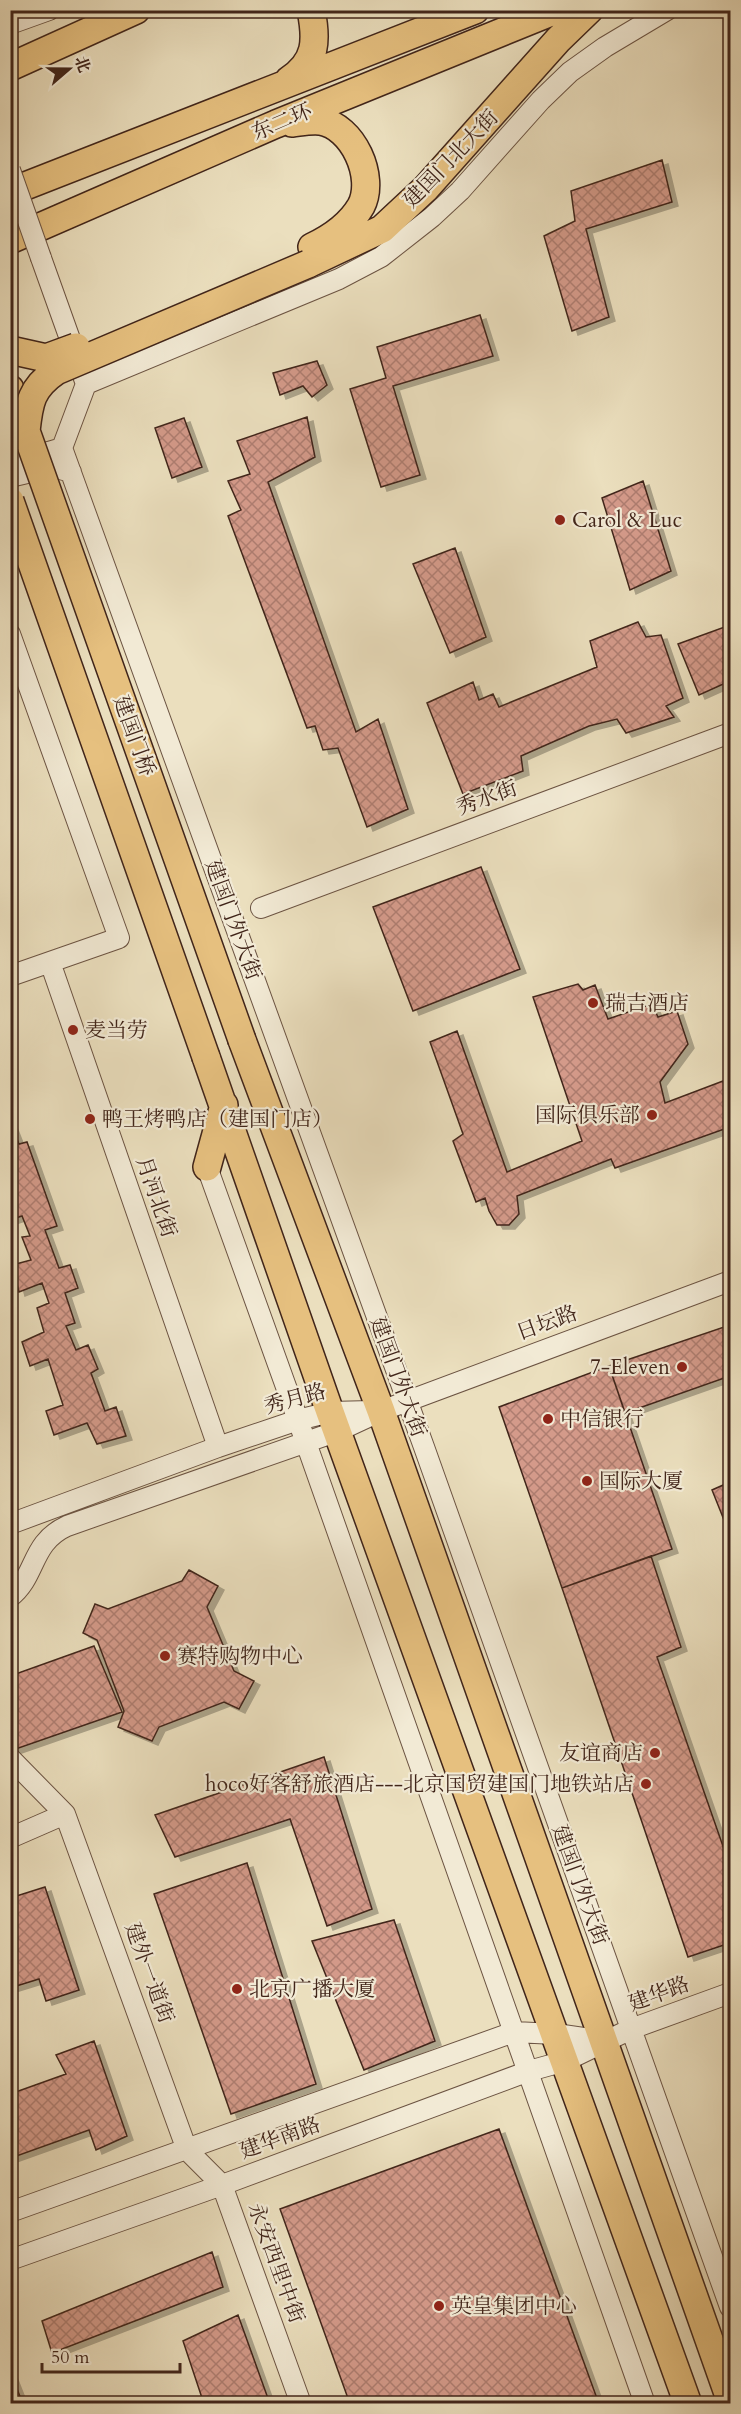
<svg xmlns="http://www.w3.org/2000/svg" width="741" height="2414" viewBox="0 0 741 2414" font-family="Cardo,'Noto Serif SC',serif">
<defs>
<pattern id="building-cross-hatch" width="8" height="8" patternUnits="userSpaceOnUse" patternTransform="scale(1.5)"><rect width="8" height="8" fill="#d49a8a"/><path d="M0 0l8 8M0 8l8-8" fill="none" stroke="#ae7d70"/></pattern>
<filter id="shadow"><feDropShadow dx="6" dy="4" stdDeviation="0" flood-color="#0004"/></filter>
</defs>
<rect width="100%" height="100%" fill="#ebdfbe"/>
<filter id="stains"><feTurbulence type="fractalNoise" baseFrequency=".00333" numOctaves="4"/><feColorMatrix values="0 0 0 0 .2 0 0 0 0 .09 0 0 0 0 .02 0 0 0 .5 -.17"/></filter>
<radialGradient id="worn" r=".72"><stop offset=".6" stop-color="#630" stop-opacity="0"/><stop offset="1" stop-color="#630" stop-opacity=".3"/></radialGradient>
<path fill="url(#building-cross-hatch)" stroke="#41251a" stroke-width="1.5" filter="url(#shadow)" d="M662 160 672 202 586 229 609 317 572 331 544 236 575 221 571 191Z
M480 315 493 356 393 386 420 475 381 487 350 389 386 378 377 347Z
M317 361 327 385 312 397 303 386 280 395 273 373Z
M307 417 315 457 268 482 356 732 378 719 408 809 367 827 338 748 323 750 315 726 307 728 228 516 241 510 228 481 250 474 237 441Z
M184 418 202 467 172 478 155 428Z
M643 481 671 571 630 590 602 498Z
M455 548 486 637 450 653 413 564Z
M638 622 646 637 661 635 683 698 666 706 674 717 626 733 617 719 589 726 521 756 523 771 463 794 427 703 473 682 479 700 493 694 499 707 597 667 590 641Z
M730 625V681L699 695 678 644Z
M481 867 520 969 413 1011 373 907Z
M578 984 583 990 595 985 608 1019 652 1004 658 1017 677 1011 688 1044 660 1082 665 1103 723 1081 730 1099V1127L615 1168 611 1159 517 1196 519 1214 509 1225H497L489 1211 485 1198 476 1202 453 1141 463 1134 430 1042 457 1031 507 1172 582 1141 533 997Z
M10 1121 19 1144 27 1142 57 1226 45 1230 59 1268 70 1265 78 1288 65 1293 75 1323 66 1326 76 1350 88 1345 98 1369 91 1373 105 1411 116 1407 126 1436 97 1444 87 1423 54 1435 46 1411 63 1405 48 1359 30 1366 22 1342 44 1332 37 1308 49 1303 42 1283 19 1292 12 1265 31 1260 22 1237 30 1236 22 1216 10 1220Z
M730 1325V1376L625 1413 609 1366Z
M609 1366 672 1549 562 1588 499 1407Z
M730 1482V1535L712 1490Z
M651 1556 681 1647 657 1657 725 1852 730 1850V1943L688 1957 562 1588Z
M189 1570 218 1586 207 1607 234 1671 254 1681 239 1709 224 1702 159 1727 152 1741 118 1727 124 1711 97 1640 83 1633 95 1604 108 1609 182 1581Z
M94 1646 122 1712 10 1751V1676Z
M324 1757 372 1909 327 1926 290 1819 175 1857 155 1815Z
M247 1863 316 2084 231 2114 154 1894Z
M45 1887 79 1990 46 2001 39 1979 10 1988V1924L15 1922 10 1909V1898Z
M394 1920 435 2041 364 2070 312 1941Z
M94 2041 127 2136 96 2150 89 2130 11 2158 10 2094 66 2074 56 2055Z
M499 2129 599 2404H350L280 2209Z
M212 2252 223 2287 52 2353 42 2321Z
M238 2315 270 2404H204L183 2341Z
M10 2371 23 2404H10Z"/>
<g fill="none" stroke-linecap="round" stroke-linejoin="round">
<g stroke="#6c5443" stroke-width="22">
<path id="minor" d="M10 24 49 10
M41 258 86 384 62 448
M86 384 339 279 381 257 432 217 460 191 541 100 570 72 605 47 667 10
M62 448 424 1447 730 2307
M10 463 62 448
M10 477 53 467 71 472
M10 634 119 938 10 976
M261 908 730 733
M50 962 218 1447
M207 1167 298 1420 645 2404
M10 1524 218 1447 298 1420 330 1412 372 1411
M10 1597C37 1576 30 1543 67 1526L338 1431 381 1411 730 1281
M10 1758 65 1814 187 2150 222 2185 301 2404
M10 1838 65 1814
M10 2212 514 2032 556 2034 604 2041
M10 2260 222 2185 529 2071 565 2061 631 2029 730 1993"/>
</g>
<g stroke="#41251a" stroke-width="30">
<path id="highway" d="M10 67 136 10
M289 80C317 62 317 40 311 10
M292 123C301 122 311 120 320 121 353 126 376 177 361 206 350 225 331 238 312 247
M10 192 475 10
M10 240 276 124 556 10
M308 264 382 229 426 188 558 40 589 10
M10 389 26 431
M242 1040 381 1411 730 2399
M206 1057 330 1412 688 2404
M207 1167 224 1105"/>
</g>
<use href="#minor" stroke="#f2ead5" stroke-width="20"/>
<use href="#highway" stroke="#e6c07f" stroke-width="27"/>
<g stroke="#6c5443" stroke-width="22" stroke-linecap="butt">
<path id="minor-bridge" d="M10 170 41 258"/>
</g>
<g stroke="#41251a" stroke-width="30" stroke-linecap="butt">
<path id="highway-bridge" d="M10 350 46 358 76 347
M10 501 206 1057
M242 1040 26 431C29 403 31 388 56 371L308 264"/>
</g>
<use href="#minor-bridge" stroke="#f2ead5" stroke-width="20"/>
<use href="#highway-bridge" stroke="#e6c07f" stroke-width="27"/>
</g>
<g fill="#8f2418" stroke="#f2ead5" stroke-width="2">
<circle cx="560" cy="520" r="6"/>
<circle cx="593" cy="1003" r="6"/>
<circle cx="73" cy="1030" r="6"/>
<circle cx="652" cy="1115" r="6"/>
<circle cx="90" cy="1119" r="6"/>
<circle cx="682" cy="1367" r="6"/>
<circle cx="548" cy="1419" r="6"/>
<circle cx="587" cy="1481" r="6"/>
<circle cx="165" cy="1656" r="6"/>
<circle cx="655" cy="1753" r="6"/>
<circle cx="646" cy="1784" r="6"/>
<circle cx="237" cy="1989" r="6"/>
<circle cx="439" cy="2306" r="6"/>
</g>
<g text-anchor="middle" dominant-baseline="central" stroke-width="4.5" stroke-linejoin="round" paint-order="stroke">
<g font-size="21" fill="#41251a" stroke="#f2ead5">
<text transform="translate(282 122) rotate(-23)">东二环</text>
<text transform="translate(451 159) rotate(-46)">建国门北大街</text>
<text transform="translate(134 736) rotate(70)">建国门桥</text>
<text transform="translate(487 798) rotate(-20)">秀水街</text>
<text transform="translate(233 920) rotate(70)">建国门外大街</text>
<text transform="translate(156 1197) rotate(71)">月河北街</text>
<text transform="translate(547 1323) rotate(-20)">日坛路</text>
<text transform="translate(398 1377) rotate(70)">建国门外大街</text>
<text transform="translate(295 1399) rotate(-15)">秀月路</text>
<text transform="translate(580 1885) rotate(70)">建国门外大街</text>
<text transform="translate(149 1973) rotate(70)">建外一道街</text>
<text transform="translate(659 1994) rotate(-20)">建华路</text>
<text transform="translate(280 2138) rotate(-20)">建华南路</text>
<text transform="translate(276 2263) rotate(70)">永安西里中街</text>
</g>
<g font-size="21" fill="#41251a" stroke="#f2ead5" text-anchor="start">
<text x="572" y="520">Carol &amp; Luc</text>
<text x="605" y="1003">瑞吉酒店</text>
<text x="85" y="1030">麦当劳</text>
<text x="640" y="1115" text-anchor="end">国际俱乐部</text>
<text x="102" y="1119">鸭王烤鸭店（建国门店）</text>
<text x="670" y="1367" text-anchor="end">7-Eleven</text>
<text x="560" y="1419">中信银行</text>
<text x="599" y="1481">国际大厦</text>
<text x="177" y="1656">赛特购物中心</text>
<text x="643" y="1753" text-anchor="end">友谊商店</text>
<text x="634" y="1784" text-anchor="end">hoco好客舒旅酒店---北京国贸建国门地铁站店</text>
<text x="249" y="1989">北京广播大厦</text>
<text x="451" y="2306">英皇集团中心</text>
</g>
</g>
<rect width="741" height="2414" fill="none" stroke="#ebdfbe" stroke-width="36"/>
<rect x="12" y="12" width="717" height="2390" fill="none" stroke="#41251a" stroke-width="3"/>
<rect x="18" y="18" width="705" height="2378" fill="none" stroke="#41251a" stroke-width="1.5"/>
<g transform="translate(69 69) rotate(70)" stroke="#f2ead5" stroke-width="4.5" paint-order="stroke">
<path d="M0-4.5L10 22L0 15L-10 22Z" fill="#41251a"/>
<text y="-9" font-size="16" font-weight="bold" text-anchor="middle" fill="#41251a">北</text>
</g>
<path d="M42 2363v9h138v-9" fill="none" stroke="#41251a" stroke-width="3"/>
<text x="51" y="2363" font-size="18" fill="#41251a" stroke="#f2ead5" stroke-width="4.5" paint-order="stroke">50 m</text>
<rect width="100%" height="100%" filter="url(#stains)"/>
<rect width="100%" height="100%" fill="url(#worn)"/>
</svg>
